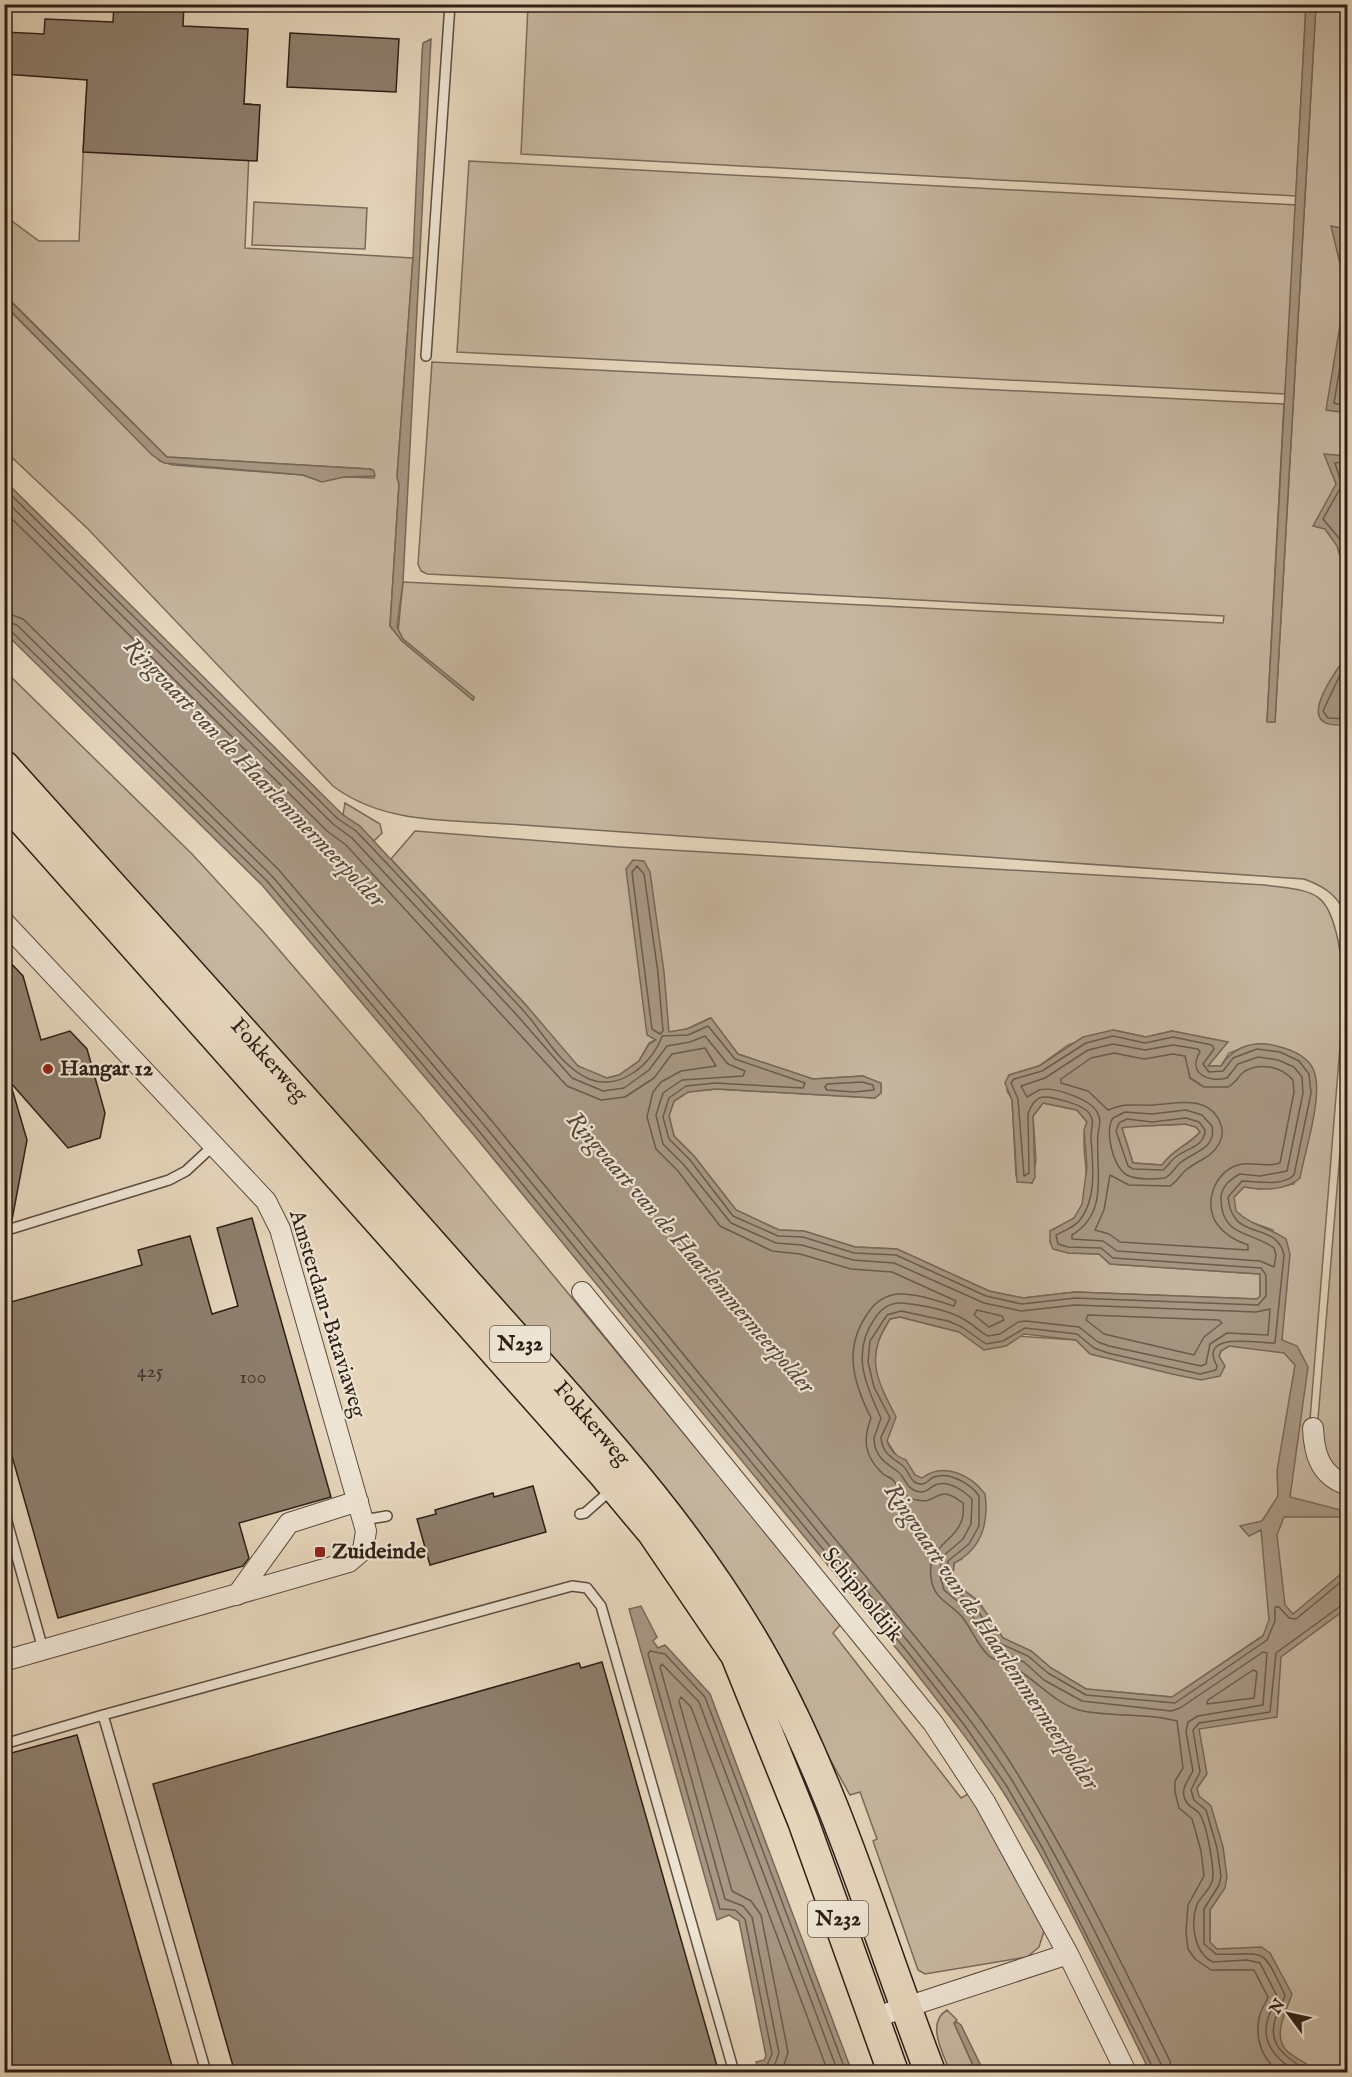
<svg xmlns="http://www.w3.org/2000/svg" width="1352" height="2077" viewBox="0 0 1352 2077" font-family="'IM FELL English',serif">
<rect width="100%" height="100%" fill="#e5d5bb"/>
<filter id="stains"><feTurbulence type="fractalNoise" baseFrequency=".00333" numOctaves="4"/><feColorMatrix values="0 0 0 0 .2 0 0 0 0 .09 0 0 0 0 .02 0 0 0 .5 -.17"/></filter>
<radialGradient id="worn" r=".72"><stop offset=".6" stop-color="#630" stop-opacity="0"/><stop offset="1" stop-color="#630" stop-opacity=".3"/></radialGradient>
<path fill="#c6b69f" stroke="#7a6a5a" stroke-width="1.5" d="M528 5H1306L1296 196 521 154Z
M1316 5H1347V921C1341 897 1326 887 1304 879L507 824C448 820 383 824 333 786L88 529 5 451 4 305 160 461 173 465 303 475 320 481 344 477 374 478 373 470 370 469 167 457 5 295V216L39 241H79L86 96 251 104 245 248 413 258 397 477 399 484 390 626 402 641 473 700 474 698 403 639 398 632 403 582 1223 623 1224 616 427 574 421 571 418 564 432 362 1284 404 1267 721 1275 722Z
M469 161 1297 205 1285 394 457 352Z
M254 202 367 208 365 249 252 245Z
M4 670 192 854 262 930 421 1115 841 1624 833 1633 961 1798 970 1793 1044 1931 1039 1947 1027 1957 925 1974 918 1970 873 1841 877 1839 860 1792 850 1795 789 1686 48 795 5 748Z
M345 803 380 824 382 833 374 841 343 815Z
M415 831 619 847 1265 885C1314 892 1326 888 1338 940 1340 951 1341 963 1346 972L1309 1432 1347 1492V1569L1286 1620 1172 1697 1086 1689 1051 1668 1031 1651 1003 1638 978 1601 956 1584 953 1575 954 1563 962 1559 887 1441 874 1362 876 1344 890 1319 900 1317 959 1332 1076 1340 1088 1351 1219 1357 1221 1351 1229 1346 1283 1350 1273 1230 1245 1220 1235 1211 1234 1197 1244 1187 1260 1189 1294 1184 1240 1049 1229 1053 1221 1066H1207L1227 1042 1172 1031 1146 1037 1113 1030 1068 1045 1039 1066 1009 1075 1007 1091 1012 1099 1016 1176 1032 1183 1036 1160 1033 1116 1043 1103 1077 1110 1087 1122C1076 1150 1100 1192 1074 1218 1069 1223 1057 1227 1050 1231L1068 1253 1099 1254 1110 1264 1260 1274V1297L1257 1299 1075 1292 1023 1298 989 1291 897 1249 855 1247 804 1231 779 1230 736 1210 694 1156 674 1136 669 1116 674 1101 688 1092 716 1089 875 1098 881 1093V1084L863 1076 813 1079 738 1054 710 1018 687 1029 669 1032 649 1043 639 1061 619 1075 607 1078 593 1074 578 1066 558 1045 525 1004 391 859Z
M1347 1068V1480L1328 1467 1317 1431Z
M1185 1124 1196 1127 1200 1132C1187 1146 1173 1149 1162 1165L1133 1163 1122 1128C1127 1126 1174 1125 1185 1124Z
M1347 1598V2072H1278L1210 1942V1910L1197 1788 1202 1781 1199 1729Z
M947 2010 957 2020 954 2023 976 2072H950C944 2055 925 2023 947 2010Z"/>
<path fill="#a79783" stroke="#776757" stroke-width="1.5" fill-rule="evenodd" d="M1306 5H1316L1275 722H1267Z
M431 39 403 582 397 627 403 639 474 697 473 700 402 641 390 626 399 484 397 477 413 258 422 53 423 43Z
M1331 226 1347 229V413L1326 410 1346 289Z
M4 295 167 457 370 469 374 471 375 476 344 477 322 482 303 475 164 463 152 455 5 305Z
M1324 454 1347 456V580L1337 546 1325 529 1313 526 1336 484Z
M4 480 343 815 360 826 525 1004 578 1066 607 1078 619 1075 639 1061 649 1044 656 1040 647 1035 626 869 633 860 644 861 650 872 664 972 669 1032 687 1029 711 1018 738 1054 813 1079 863 1076 881 1083V1093L875 1098 716 1089 688 1092 674 1101 669 1116 674 1136 694 1156 736 1210 779 1230 804 1231 855 1247 897 1249 989 1291 1023 1298 1075 1292 1257 1299 1260 1296V1274L1110 1264 1099 1254 1068 1253 1053 1249 1050 1242V1231L1074 1218 1082 1204 1087 1167 1084 1130 1087 1122 1077 1110 1043 1103 1033 1116 1035 1177 1032 1183 1017 1182 1012 1100 1005 1083 1009 1075 1039 1066 1083 1037 1113 1030 1146 1037 1172 1031 1228 1042 1208 1066H1221C1231 1050 1248 1042 1267 1044 1284 1047 1310 1054 1315 1074 1322 1099 1305 1151 1300 1178 1287 1191 1261 1190 1244 1187L1234 1197 1236 1211C1250 1225 1270 1228 1286 1239L1290 1254 1282 1340 1297 1346 1308 1367 1290 1497 1341 1510 1343 1517H1284L1277 1535 1285 1605 1293 1614 1347 1569V1608L1281 1657 1277 1717 1199 1729 1207 1774 1197 1788 1199 1796 1211 1806 1223 1847 1227 1877 1225 1888 1210 1910V1942L1217 1949 1261 1947 1270 1953 1292 1994C1287 2010 1272 2034 1286 2050 1295 2059 1309 2064 1318 2072H1150C1103 1977 1058 1877 1000 1787 971 1742 938 1701 905 1659L473 1134 262 885 5 633ZM1185 1124 1196 1127 1200 1132C1187 1147 1174 1148 1162 1165L1133 1163 1122 1128C1127 1126 1174 1125 1185 1124ZM900 1317 959 1332 984 1350 1006 1346 1024 1334 1076 1340 1090 1354 1172 1374 1201 1380 1220 1376 1225 1366 1219 1356 1221 1351 1229 1346 1284 1353 1295 1365 1277 1471 1278 1496 1262 1521 1240 1526 1249 1536 1261 1530 1269 1620 1263 1636 1172 1697 1086 1689 1051 1668 1031 1651 1003 1638 978 1601 956 1584 953 1575 954 1563C982 1549 989 1522 985 1494 970 1474 943 1462 922 1478L915 1475 906 1460C895 1456 891 1451 887 1441L896 1417C877 1380 864 1357 890 1319Z
M1347 655V725C1340 725 1330 726 1324 722 1305 711 1339 667 1347 655Z
M641 1606 657 1637 653 1641 658 1648 665 1645 710 1694 852 2072H759L756 2062 764 2060 766 2056 739 1921 729 1915 717 1920 629 1609Z
M957 2022 961 2025 984 2072H976L954 2023Z"/>
<g fill="none" stroke-linecap="round" stroke-linejoin="round">
<path stroke="#6a5b4c" stroke-width="1.5" d="M1348 319 1334 403 1348 407
M1348 461 1335 463 1342 485 1323 519 1343 543 1348 564
M4 488 338 819 356 831C412 889 466 949 521 1008 543 1031 559 1066 589 1079 620 1092 653 1063 662 1036L688 1035 708 1026 735 1059 805 1083 803 1088 715 1083 686 1086 669 1098 663 1117 669 1139 690 1160 733 1216 778 1236 803 1237 854 1253 896 1255 986 1296 1022 1304 1075 1298 1258 1305 1266 1296V1275L1261 1268 1113 1258 1101 1248 1068 1247 1058 1244 1056 1235C1064 1231 1075 1227 1080 1220 1097 1198 1093 1165 1091 1139 1090 1130 1096 1121 1089 1113 1083 1105 1053 1096 1042 1097 1034 1099 1030 1108 1028 1114L1029 1173 1024 1176 1018 1099 1011 1083 1014 1079 1042 1071 1086 1043 1113 1036 1145 1043 1173 1037 1212 1045 1214 1049 1203 1064 1209 1072 1223 1071 1233 1058 1257 1049 1280 1052 1299 1061 1309 1074 1311 1093 1294 1175C1282 1187 1257 1181 1242 1181L1228 1197C1232 1244 1276 1219 1284 1255L1275 1343C1260 1344 1197 1330 1217 1366L1216 1370 1200 1374 1108 1353 1094 1348 1077 1334 1025 1328 1003 1341 986 1344 962 1327 948 1321 901 1311 887 1315 870 1341 868 1362 874 1387 890 1418 881 1437C882 1453 891 1457 902 1465 910 1471 909 1484 922 1484 927 1484 929 1479 934 1477 949 1471 971 1484 979 1496V1526L969 1544 948 1561 947 1575 951 1587 974 1605 999 1643 1028 1656 1048 1673 1086 1695 1175 1703 1267 1640 1275 1621V1607H1279L1289 1618 1296 1619 1348 1576
M4 499 333 824 352 838 515 1013 572 1078 603 1091 624 1088 649 1070 667 1046 690 1042 705 1036 728 1064 745 1071 743 1076 682 1080 663 1093 656 1115 663 1144 684 1165 731 1223 776 1243 802 1245 853 1260 894 1263 984 1303 1021 1311 1075 1305 1256 1312 1270 1309 1268 1335 1227 1333 1210 1344 1206 1364 1201 1366 1109 1346 1098 1342 1079 1327 1026 1321 1018 1322 1000 1334 988 1336C979 1332 973 1324 965 1320 949 1310 921 1305 902 1303 890 1302 881 1309 875 1318 851 1352 865 1384 881 1418L874 1438C874 1455 884 1462 897 1471 906 1477 906 1491 921 1492 929 1492 931 1485 938 1484 950 1481 964 1491 972 1499L971 1524 963 1539 942 1557 940 1576 944 1590 968 1610 995 1649 1024 1662 1044 1680 1082 1701 1171 1711 1180 1708 1263 1652 1267 1653 1263 1705 1198 1716 1188 1722 1186 1732 1193 1771C1187 1782 1178 1792 1188 1804 1191 1808 1196 1809 1199 1813 1207 1824 1213 1863 1213 1876 1213 1887 1202 1895 1197 1904 1190 1923 1194 1953 1213 1962L1247 1960 1260 1963 1277 1996C1276 2003 1273 2007 1270 2013 1258 2041 1275 2058 1296 2072
M4 511 327 831 346 845 567 1086 601 1100 625 1097 654 1078 672 1054 705 1048 716 1066 681 1071 661 1082 653 1092 647 1117 656 1149 678 1171 720 1226 772 1251 800 1254 851 1269 892 1272 956 1301 954 1306C937 1301 916 1293 899 1294 885 1295 875 1302 868 1313 843 1348 853 1382 871 1418 863 1439 864 1455 881 1472 884 1476 890 1477 893 1480 900 1489 904 1498 917 1500 940 1505 935 1482 963 1503 968 1542 926 1539 931 1577 933 1600 951 1603 963 1618 972 1630 978 1646 989 1656 997 1662 1009 1664 1018 1670 1038 1682 1058 1706 1083 1711 1113 1717 1148 1713 1177 1721L1183 1768 1175 1781V1792L1179 1808 1192 1819 1201 1851 1204 1876 1188 1905 1186 1932 1188 1949 1195 1959 1211 1970H1254L1268 1997C1266 2003 1262 2008 1260 2014 1254 2037 1261 2059 1280 2072
M4 612 23 619 279 870 491 1120 922 1645C957 1688 992 1731 1020 1778 1076 1868 1123 1966 1170 2061L1172 2072
M4 621 17 625 272 876 484 1125 915 1650C949 1693 984 1736 1013 1782 1068 1873 1114 1970 1161 2064L1163 2072
M4 629 11 631 267 881 478 1130 910 1655 965 1726 1006 1785 1043 1849 1155 2072
M1348 665 1339 677 1323 711 1328 718 1348 719
M637 866 644 874 658 973 663 1031 660 1034 652 1029 632 872Z
M1113 1044 1145 1050 1173 1045 1198 1049 1200 1052C1187 1073 1208 1083 1227 1078L1238 1064 1258 1057 1278 1060 1294 1067 1302 1077 1303 1093 1287 1171 1260 1176 1240 1174C1230 1179 1220 1188 1221 1200 1222 1237 1251 1231 1274 1248L1276 1255 1274 1267 1260 1261 1117 1251 1103 1241 1072 1239V1235C1110 1212 1095 1170 1098 1134 1099 1125 1102 1120 1097 1112 1090 1099 1053 1086 1039 1090 1035 1092 1031 1095 1027 1097L1021 1086 1045 1078 1088 1050Z
M1114 1053 1144 1059 1173 1054 1185 1056 1190 1078 1204 1087H1228C1236 1083 1239 1075 1245 1071 1261 1062 1282 1067 1293 1080L1294 1092 1280 1163C1265 1168 1251 1161 1238 1165 1214 1172 1203 1204 1217 1224 1225 1235 1236 1241 1248 1245V1250L1120 1242 1109 1234 1095 1230 1104 1210 1110 1175 1129 1185 1170 1186C1178 1181 1180 1175 1186 1170 1198 1160 1211 1158 1219 1144 1223 1137 1223 1129 1220 1122 1207 1094 1176 1104 1153 1105 1133 1106 1127 1102 1108 1110L1088 1091 1061 1083V1079L1091 1058Z
M862 1082 873 1085 874 1090 854 1092 827 1090 825 1087 827 1084Z
M1186 1110 1202 1115 1212 1126C1217 1150 1191 1152 1179 1164 1174 1169 1172 1174 1165 1178 1155 1179 1136 1180 1127 1175 1113 1167 1104 1130 1113 1118L1125 1112 1152 1114Z
M1186 1118 1199 1122 1205 1130C1205 1146 1188 1148 1177 1156 1171 1160 1168 1166 1163 1170L1133 1169 1128 1166 1116 1131 1119 1123 1127 1119 1152 1122Z
M977 1310 1002 1316 1004 1320 989 1327 974 1315Z
M1088 1315 1219 1320 1222 1323 1204 1337 1194 1355 1104 1334 1086 1320Z
M1253 1670 1257 1672 1254 1698 1207 1704 1208 1700Z
M764 2072 772 2054 745 1919 735 1910 720 1909 648 1654 650 1651 665 1654 705 1697 846 2072
M772 2072 779 2053 752 1917 743 1906 725 1899 660 1667 662 1664 699 1702 838 2072
M782 2072 788 2052 761 1915 751 1901 732 1891 679 1701 681 1697 691 1707 828 2072
M1309 2072C1289 2059 1265 2046 1276 2017 1279 2009 1283 2003 1285 1995 1260 1943 1267 1956 1216 1954L1204 1944V1909L1219 1885 1221 1876 1217 1848 1206 1810 1194 1800 1191 1790 1200 1772 1193 1730 1199 1723 1270 1712 1276 1653 1342 1605 1348 1604"/>
</g>
<path fill="#8d7e6c" stroke="#2e1f16" stroke-width="1.5" d="M114 4H184L183 26 248 29 244 104 260 105 257 161 83 152 87 80 4 74V32L44 34 45 19 113 22Z
M290 33 399 39 396 92 287 87Z
M4 956 23 976 41 1040 70 1031 87 1049 105 1113 100 1138 68 1148 10 1082 27 1140 12 1220 4 1219Z
M252 1218 331 1497 239 1523 249 1558 243 1566 58 1618 4 1428V1304L142 1265 138 1250 190 1236 212 1314 238 1306 217 1228Z
M533 1486 546 1532 430 1565 417 1519 436 1514 435 1510 493 1493 494 1497Z
M602 1662 719 2073H235L153 1784 579 1663 581 1668Z
M77 1735 118 1878 174 2073H4V1755Z"/>
<g fill="none" stroke-linecap="round" stroke-linejoin="round">
<g stroke="#5c4c3f" stroke-width="12">
<path id="service" d="M426 356 450 4
M4 1231 169 1180 186 1171 214 1145
M4 1511 43 1649
M580 1514 585 1513 611 1490
M363 1520 387 1516
M103 1715 572 1586 587 1588 601 1606 734 2072
M4 1744 103 1715 206 2072"/>
</g>
<g stroke="#5c4c3f" stroke-width="22">
<path id="minor" d="M4 922 266 1201 280 1229 366 1531 363 1550 349 1562 4 1661
M582 1292 933 1723 985 1802 1068 1954 1126 2072
M1313 1428C1314 1454 1320 1476 1348 1485
M237 1595 289 1523 358 1501
M873 2018 1068 1954"/>
</g>
<g stroke="#2e1f16" stroke-width="33">
<g id="primary">
<path id="s1" d="M4 766C160 940 317 1113 471 1288 577 1408 689 1523 767 1665 837 1793 878 1937 930 2072"/>
<path d="M4 799 602 1472 653 1533 736 1655 803 1821 893 2072"/>
</g>
</g>
<use href="#service" stroke="#eee4d3" stroke-width="9"/>
<use href="#minor" stroke="#eee4d3" stroke-width="20"/>
<use href="#primary" stroke="#e5d5bb" stroke-width="30"/>
</g>
<g fill="#8f2418" stroke="#eee4d3" stroke-width="2">
<circle cx="48" cy="1069" r="6"/>
<rect x="314" y="1546" width="12" height="12" rx="3"/>
</g>
<g text-anchor="middle" dominant-baseline="central" stroke-width="4.5" stroke-linejoin="round" paint-order="stroke">
<g font-size="20" fill="#46372c">
<text x="150" y="1371">425</text>
<text x="253" y="1377">100</text>
</g>
<g fill="#eee4d3" stroke="#685a4f" stroke-width="1.5">
<rect x="490" y="1326" width="60" height="36" rx="4.5"/>
<rect x="808" y="1901" width="60" height="36" rx="4.5"/>
</g>
<g font-size="21" font-weight="bold" fill="#2e1f16">
<text x="520" y="1344">N232</text>
<text x="838" y="1919">N232</text>
</g>
<g font-size="22" fill="#2e1f16" stroke="#eee4d3">
<text stroke="none"><textPath href="#s1" startOffset="396">Fokkerweg</textPath></text>
<text transform="translate(327 1314) rotate(73)">Amsterdam-Bataviaweg</text>
<text stroke="none"><textPath href="#s1" startOffset="882">Fokkerweg</textPath></text>
<text transform="translate(862 1595) rotate(51)">Schipholdijk</text>
</g>
<g font-size="22" font-weight="bold" fill="#2e1f16" stroke="#eee4d3" text-anchor="start">
<text x="60" y="1069">Hangar 12</text>
<text x="332" y="1552">Zuideinde</text>
</g>
<g font-size="24" font-style="italic" fill="#58493c" stroke="#eee4d3">
<text transform="translate(254 773) rotate(46)">Ringvaart van de Haarlemmermeerpolder</text>
<text transform="translate(690 1253) rotate(49)">Ringvaart van de Haarlemmermeerpolder</text>
<text transform="translate(991 1637) rotate(56)">Ringvaart van de Haarlemmermeerpolder</text>
</g>
</g>
<rect width="1352" height="2077" fill="none" stroke="#e5d5bb" stroke-width="24"/>
<rect x="6" y="6" width="1340" height="2065" fill="none" stroke="#2e1f16" stroke-width="3"/>
<rect x="12" y="12" width="1328" height="2053" fill="none" stroke="#2e1f16" stroke-width="1.5"/>
<g transform="translate(1289 2014) rotate(303)" stroke="#eee4d3" stroke-width="4.5" paint-order="stroke">
<path d="M0-4.5L10 22L0 15L-10 22Z" fill="#2e1f16"/>
<text y="-9" font-size="16" font-weight="bold" text-anchor="middle" fill="#2e1f16">N</text>
</g>
<rect width="100%" height="100%" filter="url(#stains)"/>
<rect width="100%" height="100%" fill="url(#worn)"/>
</svg>
